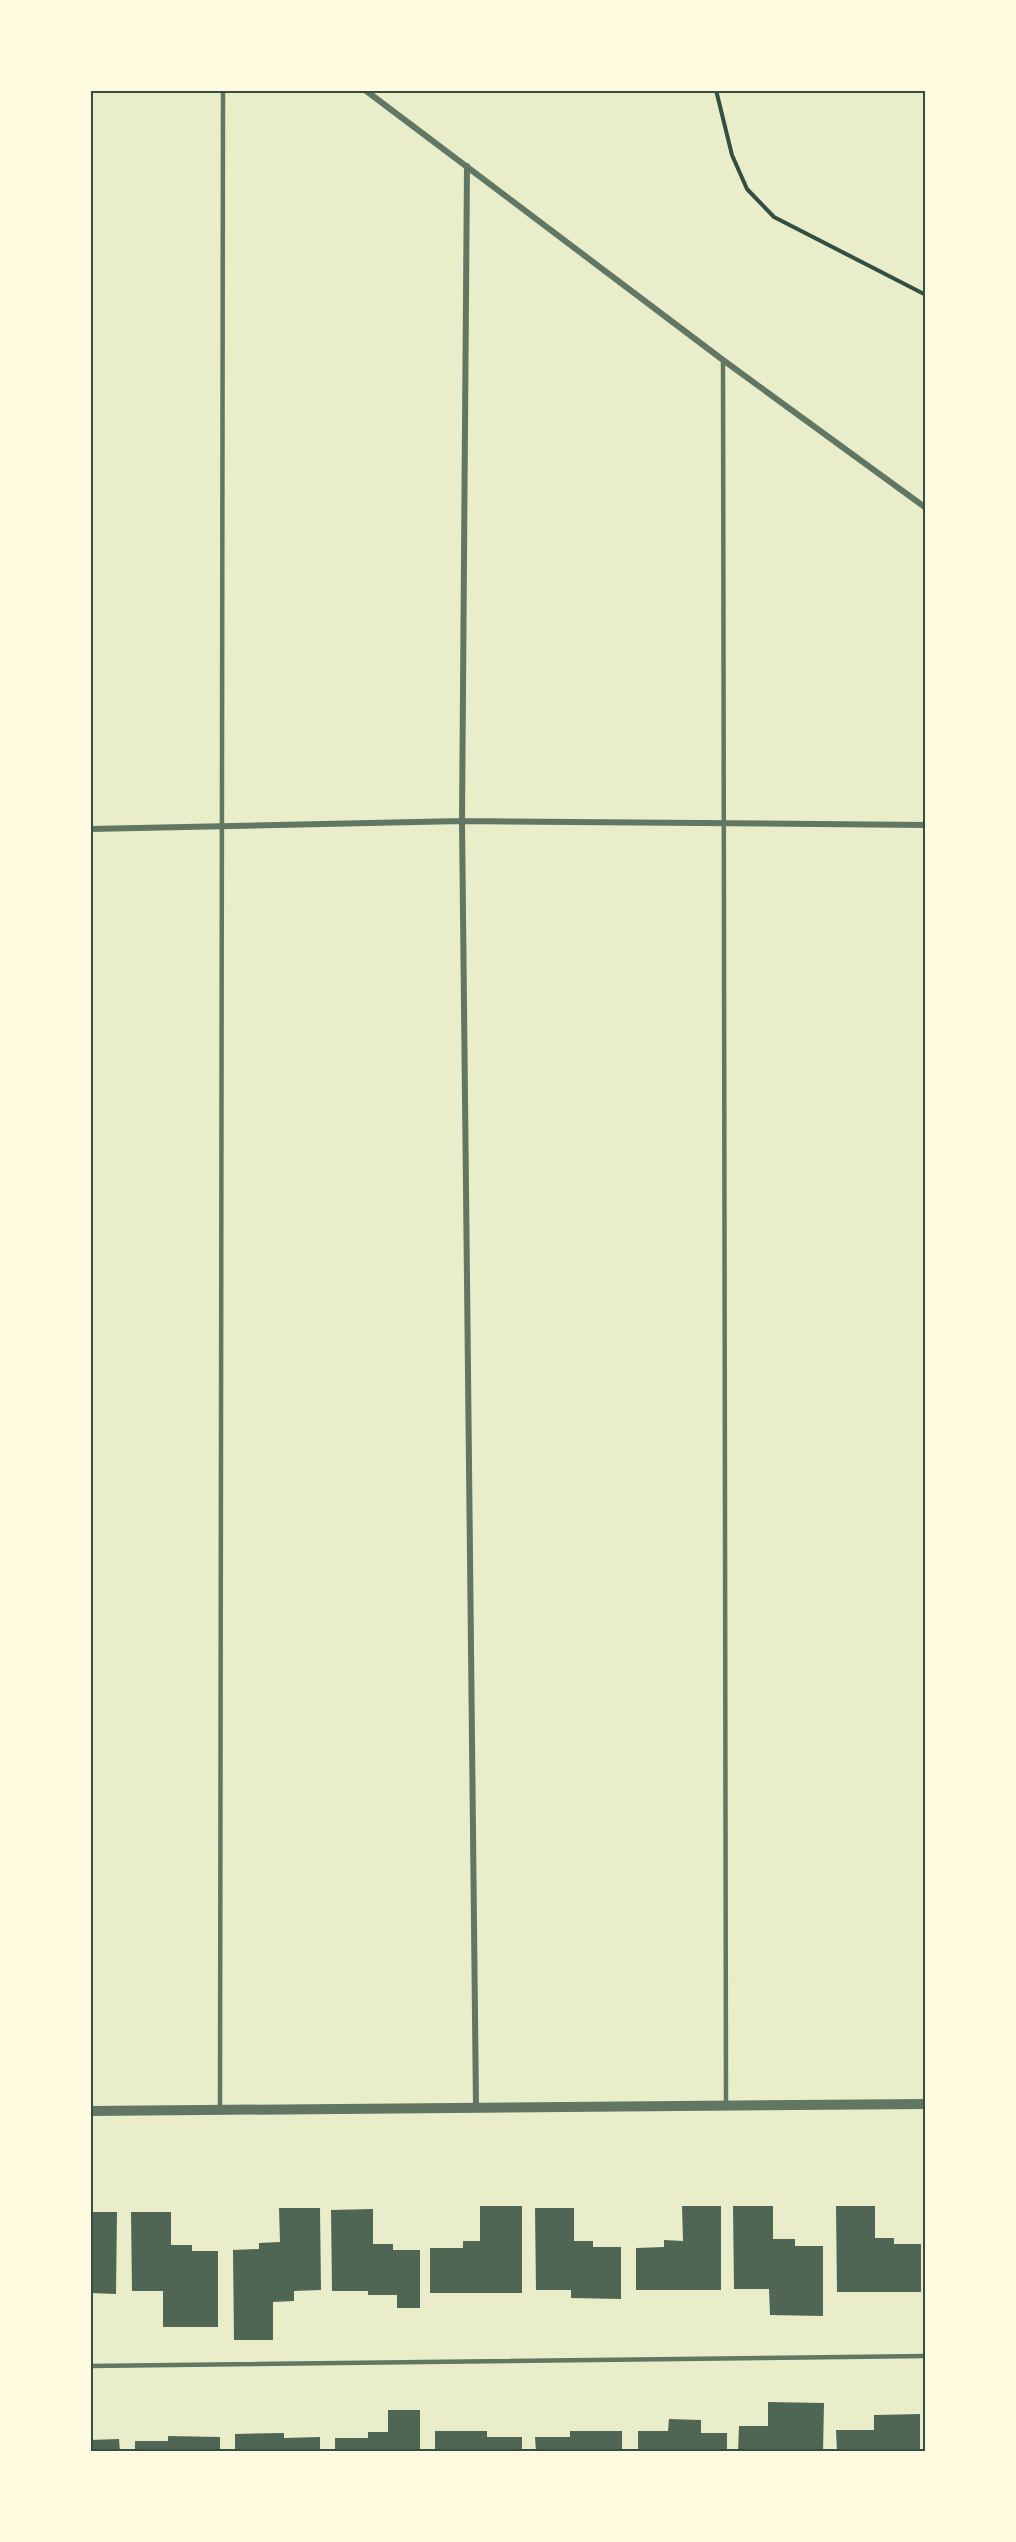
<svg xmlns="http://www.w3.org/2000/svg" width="1016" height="2542" viewBox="0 0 1016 2542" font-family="'Varela Round',sans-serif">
<rect width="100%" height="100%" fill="#e9edc9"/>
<path fill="#4f6655" d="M480 2206H522V2293H430V2248H463V2241H480Z
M682 2206H721V2290H636V2248L664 2247V2240L683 2241Z
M733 2206H773V2239H795V2246H823V2316L770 2315 769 2289H734Z
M836 2206H875V2238H894V2244H921V2292H837Z
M279 2208H320L321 2290 294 2291V2301L273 2302V2340H234L233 2250 259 2249V2243L280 2242Z
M535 2208H574V2241H593V2247H621V2299L571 2298V2290H536Z
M373 2209V2244H393V2250H420V2308H397V2295H368V2291H332L331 2210Z
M90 2212H117L116 2294 90 2293Z
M131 2212H171V2245H192V2251H218V2327H163V2291H132Z
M768 2402 824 2403 823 2452H738L739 2426H768Z
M388 2410H420V2452H335V2438H368V2432H388Z
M920 2414V2452H837L836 2430H874V2415Z
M669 2419 701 2420V2433H727V2452H638V2431H668Z
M435 2431H487V2437H522V2452H435Z
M570 2431H622V2452H536L535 2437H570Z
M284 2433V2438L320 2437V2452H235V2434Z
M168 2436 220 2437V2452H135V2441H168Z
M119 2439 120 2452H90V2440Z"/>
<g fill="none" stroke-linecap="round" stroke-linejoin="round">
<path stroke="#344e41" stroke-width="4" d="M716 90 732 155 747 189 774 217 926 295"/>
<path stroke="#617663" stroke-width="4.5" d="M723 360 726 2106
M220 2109 223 90
M90 2366 926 2356"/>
<path stroke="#617663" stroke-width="6" d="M365 90 723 360 926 508
M467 166 462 821 476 2107
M90 829 462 821 926 825"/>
<path stroke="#617663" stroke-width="10" d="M90 2111 926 2104"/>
</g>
<rect width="1016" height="2542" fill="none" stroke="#fefae0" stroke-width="183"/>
<rect x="92" y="92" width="832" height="2358" fill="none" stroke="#344e41" stroke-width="2"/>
</svg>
